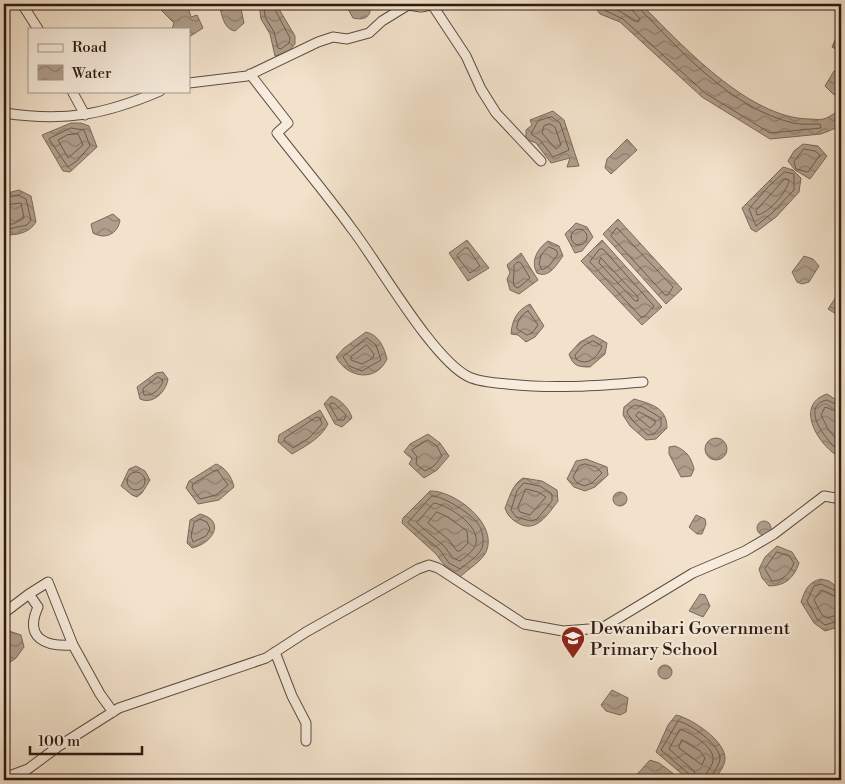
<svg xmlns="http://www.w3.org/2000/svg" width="845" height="784" viewBox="0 0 845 784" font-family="'Libre Bodoni',serif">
<defs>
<pattern id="water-waves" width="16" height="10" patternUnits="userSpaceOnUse" patternTransform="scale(1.25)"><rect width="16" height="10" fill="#af9e8c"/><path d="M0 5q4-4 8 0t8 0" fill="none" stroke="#8f8071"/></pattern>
</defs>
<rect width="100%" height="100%" fill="#f2e2cb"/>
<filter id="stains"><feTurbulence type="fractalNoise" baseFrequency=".004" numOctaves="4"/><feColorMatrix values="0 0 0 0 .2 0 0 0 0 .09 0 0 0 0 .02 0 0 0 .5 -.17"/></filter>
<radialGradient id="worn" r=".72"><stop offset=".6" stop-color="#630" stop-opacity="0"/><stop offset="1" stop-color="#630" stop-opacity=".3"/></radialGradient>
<path fill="url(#water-waves)" stroke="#7b6a5b" d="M187 4 191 17 197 15 203 28 189 37V29H172L174 23 161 10 163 5Z
M219 4H240L244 23 235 31C223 29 222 14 219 4Z
M259 4H276L295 36V44L289 51 275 56 270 34 261 19Z
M351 4H369C373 16 365 21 353 18L348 9Z
M593 4H641C681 44 748 118 809 119 814 119 820 120 824 119 830 117 836 112 841 109V126L821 134 770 139 702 97 620 22 600 14Z
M841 36V52L832 47 835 40Z
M834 71H841V97L833 94 825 86Z
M553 111 564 120 579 166 567 167 570 158 551 163 536 143 526 139V130L532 125 530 120Z
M71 123H81L89 126 97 147 70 172 63 171 42 135Z
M627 139 637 150 611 174 605 168 607 159Z
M803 144 818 146 827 156 810 179 795 170 788 161 794 151Z
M783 167 793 170 801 178 799 192 776 217 756 232 751 229 742 208Z
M19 190 31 196 36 222C29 233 18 235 5 235L4 194Z
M113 214 120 220C118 234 105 240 93 233L91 224Z
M618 219 682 289 666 304 603 234Z
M576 223 587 227 593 237 582 251 575 253 565 234Z
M467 240 489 268 468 281 449 253Z
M602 240 662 307 642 325 581 261Z
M548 241 559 246 563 256C557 264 549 279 537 273 530 261 538 248 548 241Z
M521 253 538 280 519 294 510 290 507 279 510 273 507 265Z
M804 256 813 259 819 266 809 282 802 284 797 282 792 272Z
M841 296V317L828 309 836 297Z
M530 304 544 326 535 337 526 342 518 335 511 334C512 320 517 310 530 304Z
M366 332C379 335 384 347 387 359 376 383 347 378 336 357L344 348Z
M593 335 607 343 605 354 590 367C578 367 573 366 569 354L580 342Z
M163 372 168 379C166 392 153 405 140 399L137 387 156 373Z
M827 394 841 403V458C819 447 793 405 827 394Z
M331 396C340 399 350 409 352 418L342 427 335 424 324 404Z
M634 399C652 404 667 408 667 428L656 439 646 440 630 426 623 415 624 407Z
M320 410 328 424C321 438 306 446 292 454L278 442 279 435Z
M428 434 440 443 449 456 437 470 424 478 409 464 412 459 404 452 410 444Z
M705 449a11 11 0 1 1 22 0a11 11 0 1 1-22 0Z
M675 446C687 451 691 457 694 469L691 476 681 477 669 454V447Z
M586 459 607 467 608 475 595 487 585 491 574 487 567 479 576 461Z
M216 464C225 467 232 477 234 487L219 500 198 504 186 488 189 481Z
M136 466 145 471 150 480 142 493 137 497 132 495 121 486 129 469Z
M523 478 542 481 557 490 558 501C548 514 536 534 518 523 512 520 507 515 505 508 510 496 512 485 523 478Z
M430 491C454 490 499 524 486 552 482 561 467 570 460 577L445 566 436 554 402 523 403 518Z
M613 499a7 7 0 1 1 14 0a7 7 0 1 1-14 0Z
M200 514C227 521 212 544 192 548L187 543 190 520Z
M696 515 705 519 706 524 702 534H697L689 527Z
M757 528a7 7 0 1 1 14 0a7 7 0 1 1-14 0Z
M777 546 792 552 799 563C794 578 785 586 769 586L762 578 759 569 765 557Z
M821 579 829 581 841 590V623L835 628 825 631 814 623 801 602C805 590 808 582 821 579Z
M700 594 705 595 710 606 703 617 689 611Z
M9 631 21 635 24 647 16 658 9 663 4 661V634Z
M658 672a7 7 0 1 1 14 0a7 7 0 1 1-14 0Z
M612 690 628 698 626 712 620 715 606 711 601 705Z
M676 715C691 718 726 741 725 759 725 766 718 774 715 780H689L656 752 668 725Z
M650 760 659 763 682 780H632Z"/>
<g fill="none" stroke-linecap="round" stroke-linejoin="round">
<path stroke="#6e5c4e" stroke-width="1" d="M264 4 265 17 274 32 278 48 281 49 289 43 290 38 272 4
M599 4 604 10 623 19 705 93 770 133 821 128 820 124C811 124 801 125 793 123 731 108 683 53 640 9L638 4
M607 4 638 22 640 19 633 11 632 4
M552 117 560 123 569 150 553 157 540 140 531 134 538 121Z
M550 124 555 127 561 145 556 149 542 133 544 126Z
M71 128 84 130 90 146 78 160 68 167 49 139Z
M78 134 83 145 68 158 58 140 67 135Z
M804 149 815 151 820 155 808 172 796 169 794 162Z
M785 172 794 174V190L772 213 756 226 749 209 768 187Z
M785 179 789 180C788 191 768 214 757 215L756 211Z
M4 198 18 195 26 199 31 220 27 225 4 230
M4 205 21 203 24 218 13 224H4
M617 228 673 287 668 295H665L611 236Z
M571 237a8 8 0 1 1 16 0a8 8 0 1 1-16 0Z
M549 247 556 250 558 254 549 266 542 270 539 264 541 255Z
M465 248H468L480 266 470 273 457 256Z
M600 249H603L654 306 644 317H641L590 262Z
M601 258 638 297V301H635L599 263Z
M518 262 521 263 530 278 518 288 514 286C512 279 515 274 514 266Z
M528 311 538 325 532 333 527 335 517 329C516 323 522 313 528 311Z
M367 338 376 345 381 360 362 371 349 366 343 357Z
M593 341 602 346C598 357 587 367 576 359L575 355 583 346Z
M367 345 374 354 373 358 362 364 351 360V357Z
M158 377 163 380C161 389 153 396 144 395L143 389Z
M331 403H334L346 415 344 420H338L330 406Z
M635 405 643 407 661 418V426L654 434 648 435 634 422 627 413 628 410Z
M841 407 827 400C798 406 828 444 841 452
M639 412 655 420V424L650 428 636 416Z
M841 413 825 407 821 415 828 429 841 445
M317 417 320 418 322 424 309 438 293 448 284 441 285 438Z
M428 440 437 446 442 456 434 466 425 471 416 464 417 457 412 450Z
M585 464 596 467 602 473 592 483 584 486 577 483 573 477 579 466Z
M217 470 228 485 216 495 200 499 192 488 193 484Z
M127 481a9 9 0 1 1 18 0a9 9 0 1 1-18 0Z
M524 483 540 486 552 494V501L537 519 531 521 516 517 511 510 517 491Z
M526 489 538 492 546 497 530 515 520 512 518 508Z
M432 496C442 495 473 515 478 524 483 530 485 543 481 550 477 557 466 564 460 569L449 563 440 550 408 523Z
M434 503C449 505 486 529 474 548 471 553 464 558 460 561L453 558 444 546 417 523Z
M437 512 448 517 467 531 468 543 460 551H457L449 540 428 523Z
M200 519 207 522 210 529 206 536 193 542 191 536 194 523Z
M777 552 789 556 794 563C790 573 783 581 772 581L765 569Z
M841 593 821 584 814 586 807 601 817 619 825 625 841 620
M841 599 821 590 814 600 822 615 827 618 841 614
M682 740 700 751 705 758 702 765 679 748Z
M691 780 689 774 661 750 678 721C689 723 721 745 720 759 719 767 712 772 711 780
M697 780 694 771 669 749 680 729C689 732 713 746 713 758 714 766 705 772 704 780"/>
<g stroke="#5e4d40" stroke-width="11">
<path id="minor" d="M22 4 38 29
M433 6 466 56 481 89 496 113 541 161
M250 74 288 123 277 133C302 165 328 196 352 229 379 264 433 360 469 377 480 382 495 383 507 384 552 389 597 386 643 382
M189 83 247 76 318 42 333 37 347 39 369 33 382 21 408 5 421 7 436 4
M72 91 85 115
M4 113C65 122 104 115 160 91
M29 594 48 582 73 645
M4 613 29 594 38 607C24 638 45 647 73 645L100 694 113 712
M275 652 292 696 306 723V741
M4 778 28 769 59 746 119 708 266 658 306 632 418 569 429 565 438 568 524 624 563 631 602 628 693 573 745 551 774 534 824 496 841 499"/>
</g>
<use href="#minor" stroke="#f7ecdd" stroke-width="9"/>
</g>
<defs>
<g id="school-pin" transform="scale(1.25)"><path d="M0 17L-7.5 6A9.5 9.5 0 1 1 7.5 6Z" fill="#8f2418" stroke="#f7ecdd"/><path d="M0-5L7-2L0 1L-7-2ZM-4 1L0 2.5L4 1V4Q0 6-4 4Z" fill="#fff"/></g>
</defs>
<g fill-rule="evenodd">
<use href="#school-pin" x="573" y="638"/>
</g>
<g text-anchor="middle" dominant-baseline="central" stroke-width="4.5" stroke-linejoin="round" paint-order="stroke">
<g font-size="18" fill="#2c1b11" stroke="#f7ecdd" text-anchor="start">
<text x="590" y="628">Dewanibari Government<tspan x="590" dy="21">Primary School</tspan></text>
</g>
</g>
<rect width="845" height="784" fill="none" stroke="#f2e2cb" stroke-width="20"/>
<rect x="5" y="5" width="835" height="774" fill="none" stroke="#2c1b11" stroke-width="2.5"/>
<rect x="10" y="10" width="825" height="764" fill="none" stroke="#2c1b11"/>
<rect x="28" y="28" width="162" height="65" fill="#f7ecdd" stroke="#a6988b"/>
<rect x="38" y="44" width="25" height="8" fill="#f7ecdd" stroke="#a6988b"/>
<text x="72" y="52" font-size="15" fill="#2c1b11">Road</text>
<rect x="38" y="65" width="25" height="15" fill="url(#water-waves)" stroke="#a6988b"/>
<text x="72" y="78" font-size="15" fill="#2c1b11">Water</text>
<path d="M30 746v8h112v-8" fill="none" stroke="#2c1b11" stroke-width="2.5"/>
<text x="38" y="746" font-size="15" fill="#2c1b11" stroke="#f7ecdd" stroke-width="4" paint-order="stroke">100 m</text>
<rect width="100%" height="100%" filter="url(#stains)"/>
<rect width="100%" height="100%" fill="url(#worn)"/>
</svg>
